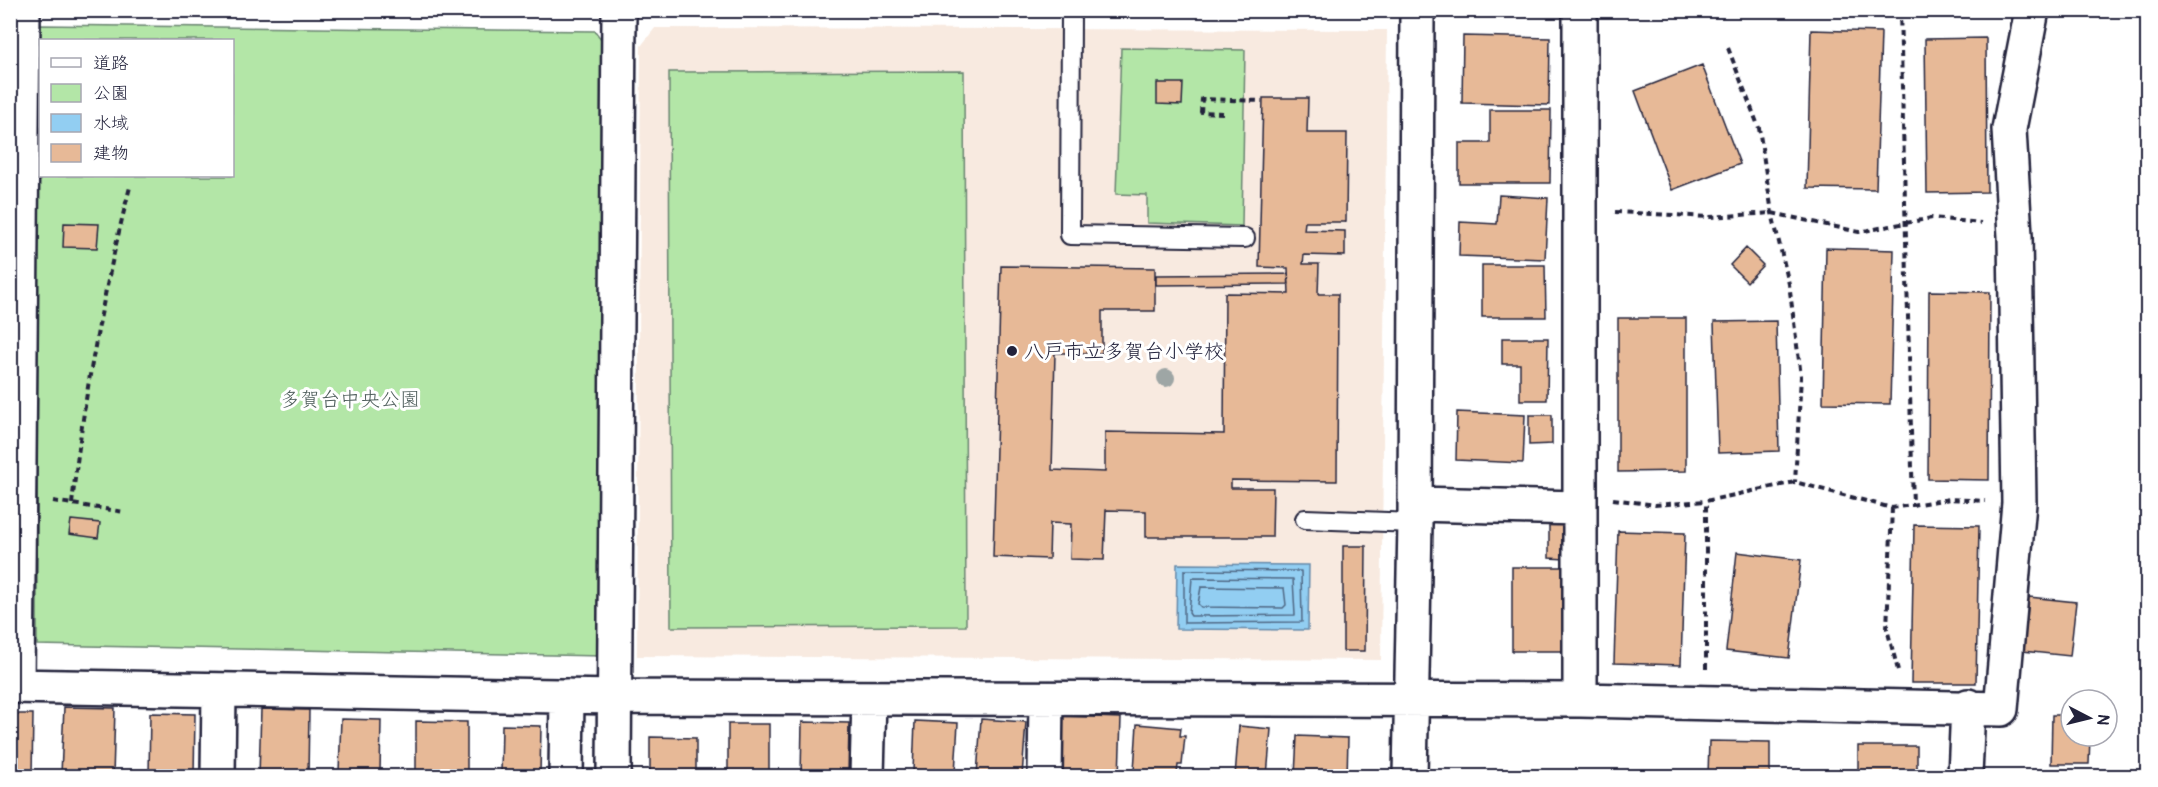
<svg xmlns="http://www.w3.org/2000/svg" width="2158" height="787" viewBox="0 0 2158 787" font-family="Pangolin,'Klee One',sans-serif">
<rect width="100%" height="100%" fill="#fff"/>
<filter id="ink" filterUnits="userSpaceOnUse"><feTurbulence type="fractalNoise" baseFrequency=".0167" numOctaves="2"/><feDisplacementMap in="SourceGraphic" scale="12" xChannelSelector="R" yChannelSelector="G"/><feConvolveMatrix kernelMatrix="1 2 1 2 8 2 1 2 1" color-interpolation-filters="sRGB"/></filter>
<g filter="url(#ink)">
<path fill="#f8eae0" d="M655 28 1387 30 1381 660 637 656 641 46Z"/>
<path fill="#b3e6a7" stroke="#6a8471" stroke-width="1.5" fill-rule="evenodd" d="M38 25 595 31 607 47 602 656 37 645ZM40 40H232V176H40Z
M1121 48 1245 50 1242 226 1147 223V195L1116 194Z
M964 71 966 626 671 627 669 72Z"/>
<path fill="#92cef2" stroke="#6589a9" stroke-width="1.5" d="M1177 564 1309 565 1308 630 1176 629Z"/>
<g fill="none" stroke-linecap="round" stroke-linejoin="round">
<path stroke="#4f6784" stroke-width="1.5" d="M1184 570 1301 571 1302 622 1184 623Z
M1192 578 1293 579 1295 615 1191 616 1189 613Z
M1201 587 1284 588 1286 605 1283 608 1201 607 1198 604Z"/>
</g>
<path fill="#e7b997" stroke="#22223b" stroke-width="1.5" d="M1811 30 1881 32 1876 189 1807 188Z
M1463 36 1550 38 1549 105 1462 103Z
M1986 38 1987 192 1927 193 1925 39Z
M1702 65 1740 164 1672 190 1635 91Z
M1157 83H1183L1182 105 1157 104Z
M1263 98H1308L1307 133H1347L1346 222H1305L1304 230 1345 231V256L1304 255 1303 264H1319L1318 294H1338L1337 481 1231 480V488H1273L1272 537H1146V511L1106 510 1104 560 1070 559 1071 524 1050 523 1049 559 993 557 1001 266 1155 268V311H1102V353H1055L1052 470 1105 472V432L1224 434 1225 293 1289 294 1288 268 1259 267Z
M1490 110H1551L1550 183H1459V143H1490Z
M1499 195 1548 198 1545 259 1459 256 1460 222 1497 224Z
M64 223 99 224 97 248 63 247Z
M1746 248 1763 265 1747 282 1730 265Z
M1826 248 1894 250 1890 404 1823 403Z
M1482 265H1545L1546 317H1482Z
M1288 274 1289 284 1156 285V275Z
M1929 291 1990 292 1989 480 1928 479Z
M1618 318H1686V471L1618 472Z
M1776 321 1779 451 1718 453 1714 322Z
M1502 338H1548L1547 400H1520V364H1502Z
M1457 412 1525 415 1523 463 1456 460Z
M1529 415H1552V444L1529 445Z
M71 520 100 523 98 538 69 534Z
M1565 524V559L1549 558V525Z
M1914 525 1979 526 1976 683H1911Z
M1618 531 1685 533 1681 665 1614 663Z
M1343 546H1366L1365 651H1343Z
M1737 552 1801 560 1789 658 1726 651Z
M1512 567H1562V651H1512Z
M2029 597 2076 602 2070 656 2023 651Z
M64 707 115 708 113 776 61 774Z
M261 709 309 710 308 776H259Z
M150 713 195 714 194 776H149Z
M10 714H33L32 774H10Z
M2052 715H2071V736H2090L2089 764H2051Z
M1063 716 1121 718 1119 776H1061Z
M341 719 381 720 380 773 339 772Z
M981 719 1026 722 1022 776 977 775Z
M416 721 467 722V776H416Z
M915 721 958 723 955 773 913 771Z
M802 722 849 723 848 776H801Z
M728 724H769V776H728Z
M1137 724 1181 728 1180 736H1185L1182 765H1178L1177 774 1134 771Z
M502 725 541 726 540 774H501Z
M1239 726 1271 729 1267 776H1235Z
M1297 736 1348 738 1347 776H1295Z
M650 737 696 738V776H650Z
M1709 741 1770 742V776H1708Z
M1858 746H1917V776H1858Z
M2066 772 2095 773V776H2065Z"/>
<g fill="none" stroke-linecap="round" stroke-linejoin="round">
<g stroke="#22223b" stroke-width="22">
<path id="service" d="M1071 10 1070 235 1245 238
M1305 519 1415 523"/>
</g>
<g stroke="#22223b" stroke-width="38">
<path id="minor" d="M1415 504 1579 508
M10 686 616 697 1580 700 2001 709 2019 503 2015 236 2009 129 2032 10
M17 686 23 10
M1580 700V10
M218 776 219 690
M566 776 567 696
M614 776 619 10
M867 776 869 698
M1045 776 1046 699
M1410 776 1415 523 1417 10
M1965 776 1968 706"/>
</g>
<path stroke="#22223b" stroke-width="4" stroke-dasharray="6 4.5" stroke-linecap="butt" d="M1900 10 1913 507
M1728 48 1759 128 1772 213 1789 284 1801 376 1795 482
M1223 113 1201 112 1202 99 1262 101
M1615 212 1710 217 1772 213 1859 232 1932 218 1981 223
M1613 499 1655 505 1706 501 1795 482 1892 508 1950 499 1985 501
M53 501 124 512
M72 504C84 396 103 292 130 187
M1892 508 1887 629 1899 674
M1706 669V501"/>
<use href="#service" stroke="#fff" stroke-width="18"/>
<use href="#minor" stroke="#fff" stroke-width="33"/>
</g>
<circle fill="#9ea6a5" cx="1166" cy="378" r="9"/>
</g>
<circle fill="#22223b" stroke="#fff" stroke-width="2" cx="1012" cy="351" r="6"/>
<g text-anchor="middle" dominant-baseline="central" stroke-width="6" stroke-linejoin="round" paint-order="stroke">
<g font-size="20" fill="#22223b" stroke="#fff" text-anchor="start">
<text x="1024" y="351">八戸市立多賀台小学校</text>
</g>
<g font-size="20" fill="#4e5d5b" stroke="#fff">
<text x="350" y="399">多賀台中央公園</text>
</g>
</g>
<rect width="2158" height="787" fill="none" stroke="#fff" stroke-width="36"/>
<rect x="18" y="18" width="2122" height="751" fill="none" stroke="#22223b" stroke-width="2" filter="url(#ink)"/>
<rect x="39" y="39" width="195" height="138" fill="#ffffff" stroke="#a7a7b1" stroke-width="1.5"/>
<rect x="51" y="58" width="30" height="9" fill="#ffffff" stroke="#a7a7b1" stroke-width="1.5"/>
<text x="93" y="69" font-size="18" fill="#22223b">道路</text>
<rect x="51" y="84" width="30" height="18" fill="#b3e6a7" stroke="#a7a7b1" stroke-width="1.5"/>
<text x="93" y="99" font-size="18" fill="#22223b">公園</text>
<rect x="51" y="114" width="30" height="18" fill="#92cef2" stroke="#a7a7b1" stroke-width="1.5"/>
<text x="93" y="129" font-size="18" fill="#22223b">水域</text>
<rect x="51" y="144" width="30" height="18" fill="#e7b997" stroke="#a7a7b1" stroke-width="1.5"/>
<text x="93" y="159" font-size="18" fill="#22223b">建物</text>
<g transform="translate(2089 718) rotate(97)"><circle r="28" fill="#ffffff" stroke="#a7a7b1" stroke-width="1.5"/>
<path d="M0-4.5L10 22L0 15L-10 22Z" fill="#22223b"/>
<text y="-9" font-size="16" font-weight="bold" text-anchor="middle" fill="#22223b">N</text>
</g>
</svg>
